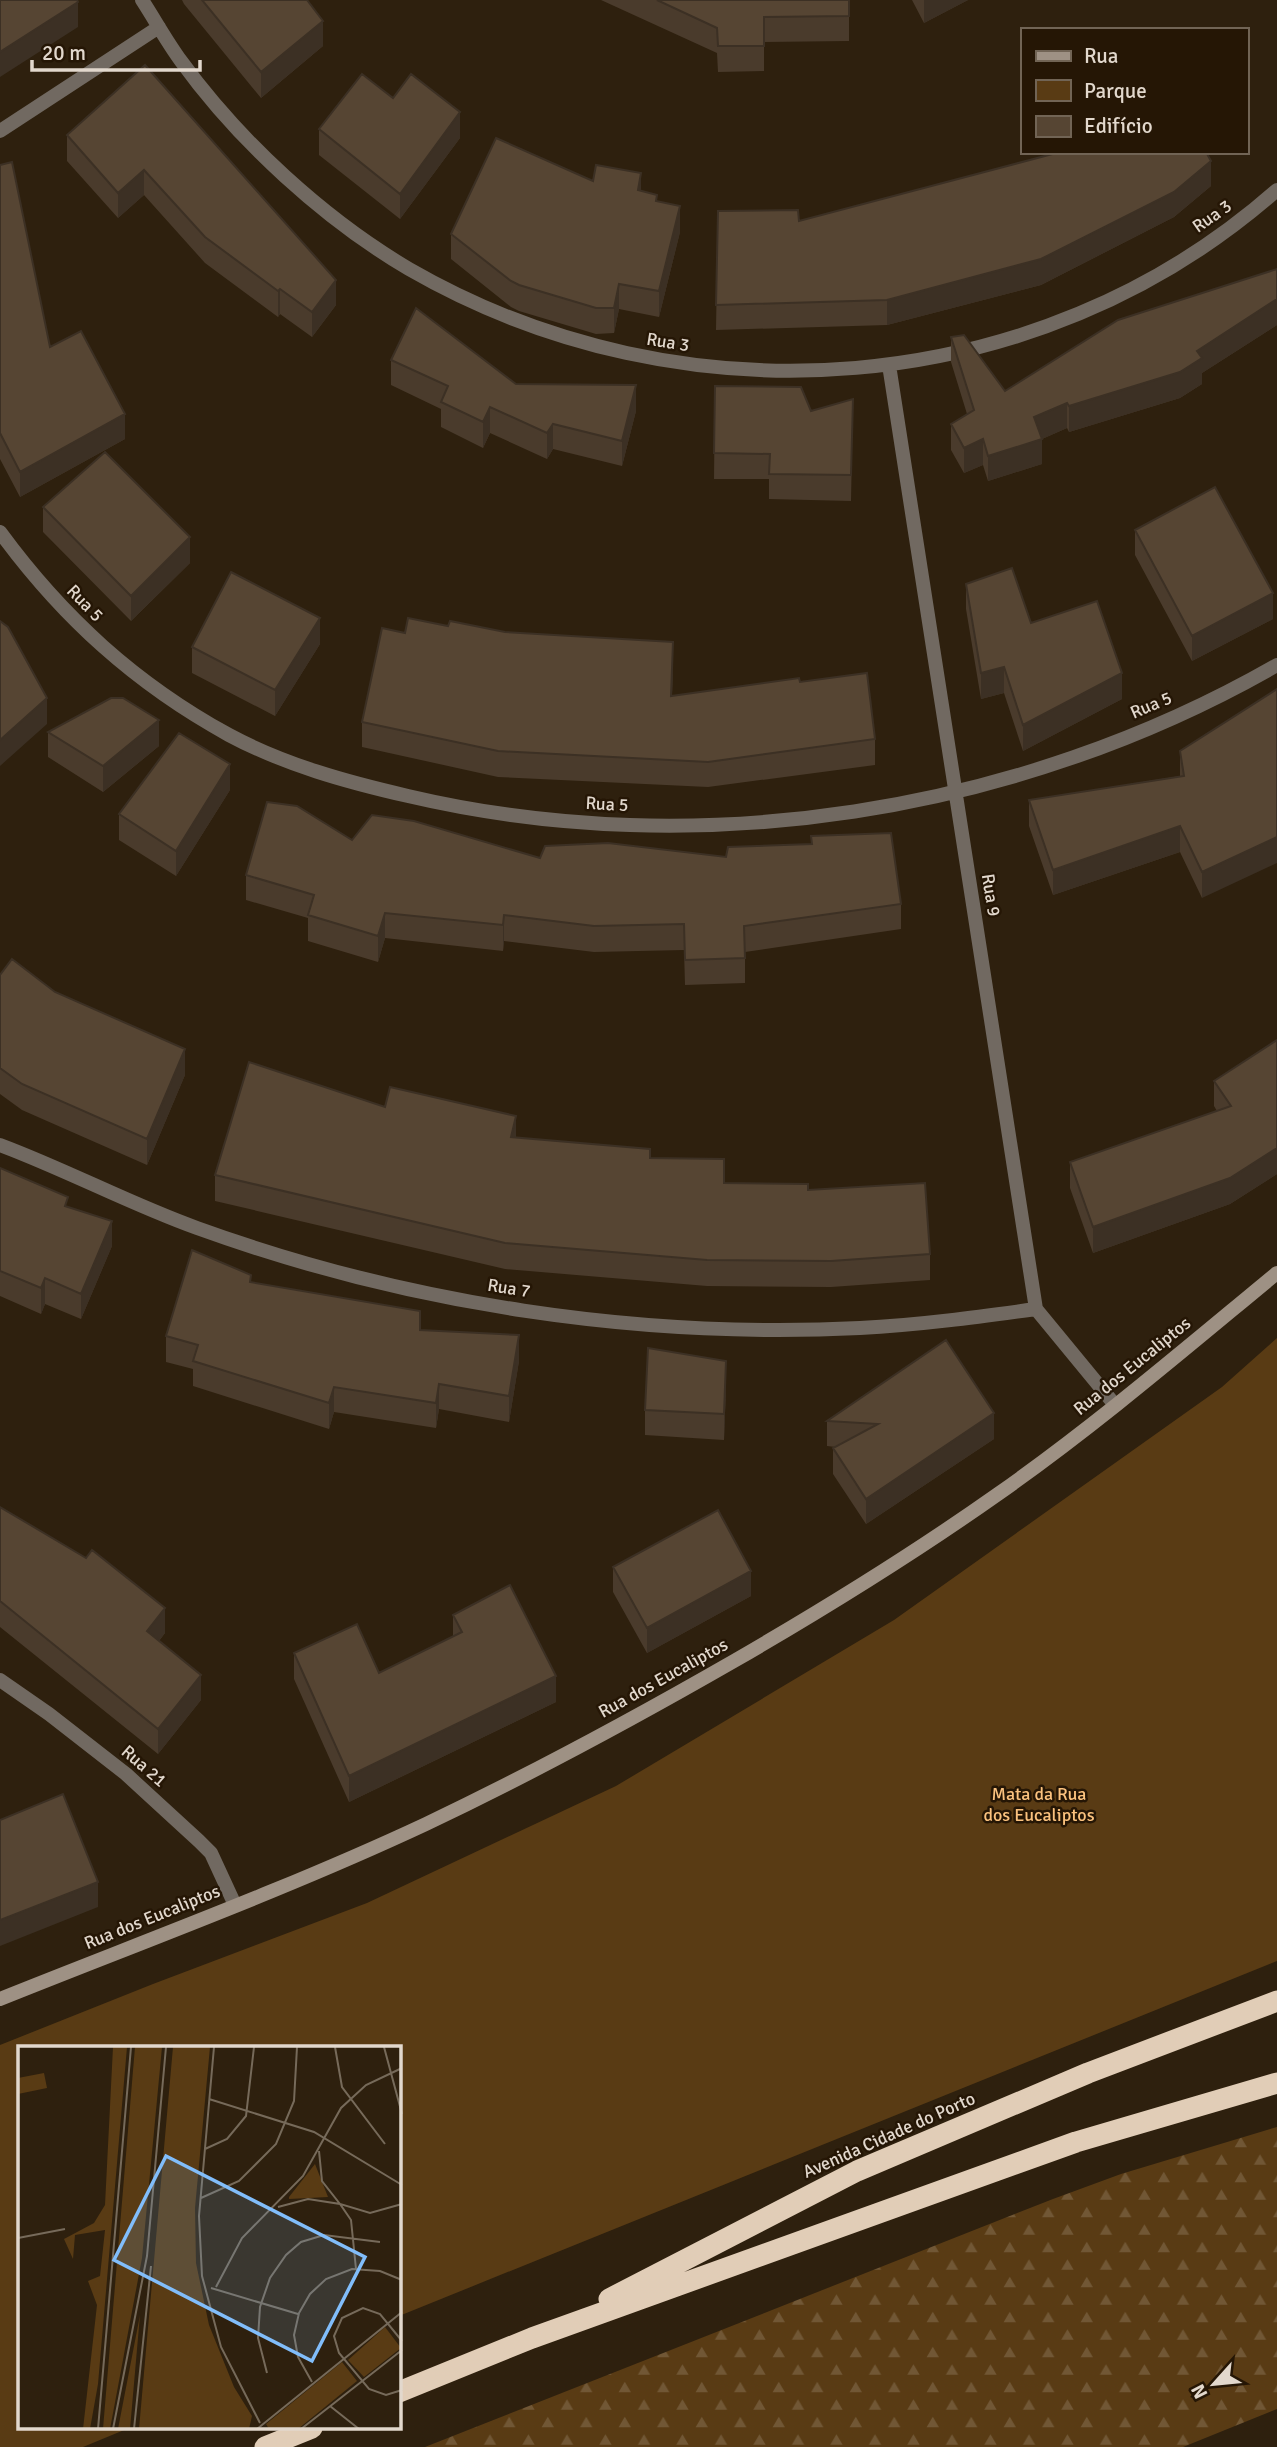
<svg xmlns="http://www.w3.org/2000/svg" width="1277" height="2447" viewBox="0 0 1277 2447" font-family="Signika,sans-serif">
<defs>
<pattern id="forest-firs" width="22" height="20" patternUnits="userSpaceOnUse" patternTransform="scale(1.75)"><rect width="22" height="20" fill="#593b14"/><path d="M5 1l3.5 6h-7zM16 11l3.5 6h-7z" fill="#715735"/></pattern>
</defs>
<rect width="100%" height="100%" fill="#2e200e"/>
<path fill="url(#forest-firs)" d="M1277 2127V2409L1183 2447H425L1053 2199 1121 2174Z"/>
<path fill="#593b14" d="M1277 1338V1961L399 2316V2048H19V2428H129L83 2447H0V2045L153 1984 367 1903 616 1786 894 1620 1222 1387Z"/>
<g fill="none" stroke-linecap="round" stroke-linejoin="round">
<path stroke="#716961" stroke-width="14" d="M142 0C155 20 167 42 181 61 239 141 324 219 409 269 683 427 1038 401 1277 190
M0 131 159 27
M889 365 1036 1309 1115 1405
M0 532C63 618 136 684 229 735 285 765 347 782 408 796 698 864 1019 813 1277 665
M0 1145C67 1170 130 1204 197 1228 407 1304 637 1339 860 1328 919 1325 978 1317 1036 1309
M0 1680 49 1714 126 1774 199 1841 211 1853 235 1905"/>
<path stroke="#9e9184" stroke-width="14" d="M0 1999C142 1942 287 1889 426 1824 531 1774 633 1719 734 1661 824 1609 913 1554 998 1494 1095 1426 1186 1348 1277 1273"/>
<path stroke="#e1cdb7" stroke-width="21" d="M609 2299 857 2171 1088 2073 1277 2001
M399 2392 532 2338 1076 2142 1277 2083
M265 2447 312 2428"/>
</g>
<path fill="#4a3b2c" d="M182 0H307L323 46 261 98 184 4Z
M601 0H849V41L764 42V71L718 72 717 53Z
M912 0H968L924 23Z
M145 65 336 305 312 337 280 314 278 317 205 263 144 195 118 218 67 161V135Z
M393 98 460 138 400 219 319 155V129Z
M0 165 50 347 125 439 20 497 0 459Z
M593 181 641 191 657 202 680 232 659 317 619 309 614 333 596 334 519 311 511 307 451 259V234Z
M1211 186 1174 217 1041 285 887 325 716 330 718 211 799 221Z
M1277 269V325L1202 373V384L1180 398 1069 432 1067 428 1042 439V464L988 481 983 465 964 473 951 450V424L967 414 951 362V337L1005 391Z
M391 360 516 384 636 411 622 466 553 449 547 459 490 433 483 448 441 427V409L391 385Z
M715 386 811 411 853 399 851 501 769 499V479H714Z
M43 507 190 563 131 621 43 532Z
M1135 530 1273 619 1192 661 1135 555Z
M966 584 1031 623 1122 699 1023 751 1004 693 981 699 966 609Z
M448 626 673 667 672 696 800 682 875 739V765L708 787 498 777 362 747V722L405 633Z
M320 644 275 716 192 673V647Z
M1277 689 1202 898 1180 852 1053 895 1029 826V800L1180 776V751Z
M48 732 159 746 103 792 48 757Z
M230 790 176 876 119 840V814Z
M811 836 901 904V929L745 952V983L685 985 684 950 594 952 504 941 503 951 385 938 378 962 308 941V918L246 900V875L352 840 540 858 726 857 811 844Z
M0 975 55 992 185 1075 147 1165 22 1110 0 1094Z
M1277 1040V1174L1230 1204 1093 1253 1070 1188V1162L1217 1111 1214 1106V1081Z
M385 1107 516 1138 650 1158 724 1183 808 1190 930 1254V1280L831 1287 707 1286 505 1269 215 1201V1175Z
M0 1168 68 1207 112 1246 81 1319 45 1304 41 1314 0 1296Z
M251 1282 420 1330 519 1361 509 1422 439 1409 436 1428 334 1412 329 1429 193 1386V1369L166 1362V1336Z
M946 1340 994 1439 866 1524 833 1474V1448L836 1447 827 1446V1421Z
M726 1386 724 1440 645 1435V1410Z
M0 1507 165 1633 159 1641 201 1700 158 1754 0 1627Z
M613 1567 751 1596 647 1653 613 1592Z
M453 1615 556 1702 349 1802 294 1679V1653L379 1673 453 1637Z"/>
<path fill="#3c3024" d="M924 0H968L924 23Z
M78 2V27L0 77V52Z
M323 21V46L261 98V72Z
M460 112V138L400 219V194Z
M1211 161V186L1174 217 1041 285 887 325V300Z
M144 170V195L118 218V193Z
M641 173V199L638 190Z
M680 206V232L659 317V291Z
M336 280V305L312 337V312Z
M619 284V309L614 333V308Z
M280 289V314L278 317V291Z
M1277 299V325L1202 373V384L1180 398 1069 432V406L1197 351Z
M636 385V411L622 466V441Z
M1067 403V428L1042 439V464L988 481V456L1034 417Z
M490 407V433L483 448V422Z
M125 414V439L20 497V472Z
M553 424V449L547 459V433Z
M983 439V465L964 473V448Z
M190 537V563L131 621V596Z
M1273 593V619L1192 661V636Z
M320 618V644L275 716V690Z
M673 642V667L671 721V696Z
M1004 667V693L981 699V673Z
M1122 673V699L1023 751V725Z
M47 698V724L0 766V740Z
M159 720V746L103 792V766Z
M230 764V790L176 876V851Z
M1180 826V852L1053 895V870Z
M1277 837V863L1202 898V872Z
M385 913V938L378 962V936Z
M504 915V941L503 951V925Z
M185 1049V1075L147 1165V1139Z
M516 1116V1142L511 1137Z
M1277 1148V1174L1230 1204 1093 1253V1227Z
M112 1221V1246L81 1319V1294Z
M45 1278V1304L41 1314V1288Z
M519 1335V1361L509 1422V1396Z
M726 1361V1386L724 1440V1414Z
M439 1384V1409L436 1428V1403Z
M334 1387V1412L329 1429V1403Z
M994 1413V1439L866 1524V1499Z
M751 1571V1596L647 1653V1628Z
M165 1608V1633L147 1656V1631Z
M201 1675V1700L158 1754V1729Z
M556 1676V1702L349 1802V1776Z
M98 1882V1907L0 1946V1920Z"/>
<path fill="#564533" stroke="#3c3024" stroke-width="2" d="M0 0H77L78 2 0 52Z
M202 0H307L323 21 261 72Z
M657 0H849V16L764 17V46H718L717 28Z
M145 65 336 280 312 312 280 289 278 291 205 237 144 170 118 193 67 135Z
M362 74 393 98 411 74 460 112 400 194 319 129Z
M496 138 593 181 596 165 641 173 638 190 657 195 656 201 680 206 659 291 619 284 614 308H596L519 285 511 281 451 234Z
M1060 152H1206L1211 161 1174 192 1041 259 887 300 716 305 718 211 798 210 799 221Z
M12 162 50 347 81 331 125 414 20 472 0 433V165Z
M1277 269V299L1197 351 1202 358 1180 372 1069 406 1067 403 1034 417 1042 439 988 456 983 439 964 448 951 424 974 410 951 337 964 335 1005 391 1118 320Z
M416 308 516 384 636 385 622 441 553 424 547 433 490 407 483 422 441 402 448 386 391 360Z
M715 386 801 387 811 411 853 399 851 475 769 474 770 454 714 453Z
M105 452 190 537 131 596 43 507Z
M1215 487 1273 593 1192 636 1135 530Z
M1012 568 1031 623 1097 601 1122 673 1023 725 1004 667 981 673 966 584Z
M231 572 320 618 275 690 192 647Z
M408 618 448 626 450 621 505 632 673 642 671 696 799 678 800 682 867 673 875 739 708 762 498 751 362 722 382 628 405 633Z
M0 621 8 627 47 698 0 740Z
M1277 689V837L1202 872 1180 826 1053 870 1029 800 1184 776 1180 751Z
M111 698H123L159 720 103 766 48 732Z
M179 733 230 764 176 851 119 814Z
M267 802 297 806 352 840 372 815 414 821 540 858 545 846 608 843 726 857 728 847 812 844 811 836 891 833 901 904 744 926 745 958 685 960 684 924 594 926 504 915 503 925 385 913 378 936 308 915 314 895 246 875Z
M12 959 55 992 185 1049 147 1139 22 1084 0 1068V975Z
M1277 1040V1148L1230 1178 1093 1227 1070 1162 1231 1106 1214 1081Z
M249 1062 385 1107 390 1087 516 1116 511 1137 650 1149V1158L724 1159V1183L808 1184V1190L925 1183 930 1254 831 1261 707 1260 505 1243 215 1175Z
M0 1168 68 1197 65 1206 112 1221 81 1294 45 1278 41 1288 0 1271Z
M192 1250 251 1275 250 1282 420 1311V1330L519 1335 509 1396 439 1384 436 1403 334 1387 329 1403 193 1361 198 1345 166 1336Z
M946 1340 994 1413 866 1499 833 1448 878 1424 827 1421Z
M648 1348 726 1361 724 1414 645 1410Z
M0 1507 86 1558 92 1550 165 1608 147 1631 201 1675 158 1729 0 1601Z
M718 1510 751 1571 647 1628 613 1567Z
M510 1585 556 1676 349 1776 294 1653 357 1624 379 1673 462 1632 453 1615Z
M63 1794 98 1882 0 1920V1820Z"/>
<g text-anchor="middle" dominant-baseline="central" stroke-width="5" stroke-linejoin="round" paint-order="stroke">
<g font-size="18" fill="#e2d8cd" stroke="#251605">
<text transform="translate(1212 216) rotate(-35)">Rua 3</text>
<text transform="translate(668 342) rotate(9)">Rua 3</text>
<text transform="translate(85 603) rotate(46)">Rua 5</text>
<text transform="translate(1151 705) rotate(-23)">Rua 5</text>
<text transform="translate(607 804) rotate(3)">Rua 5</text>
<text transform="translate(991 895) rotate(81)">Rua 9</text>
<text transform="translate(509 1288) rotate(9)">Rua 7</text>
<text transform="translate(1132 1366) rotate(-39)">Rua dos Eucaliptos</text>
<text transform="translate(663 1678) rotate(-29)">Rua dos Eucaliptos</text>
<text transform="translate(144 1766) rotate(41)">Rua 21</text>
<text transform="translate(152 1917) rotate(-22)">Rua dos Eucaliptos</text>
<text transform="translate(889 2135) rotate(-24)">Avenida Cidade do Porto</text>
</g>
<g font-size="18" fill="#fbc27e" stroke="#251605">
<text x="1039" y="1794">Mata da Rua<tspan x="1039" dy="21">dos Eucaliptos</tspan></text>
</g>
</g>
<g transform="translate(18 2046)">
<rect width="383" height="383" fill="#2e200e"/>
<path d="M95 1H109L80 338 72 383H65L79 259 70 235 82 230 87 184 57 189 55 213 46 193 76 177 87 159ZM122 269 112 383H100Z" fill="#593b14"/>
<path d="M117 1H144L124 212 92 383H85Z" fill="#593b14"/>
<path d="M155 1H192L177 162 178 217 191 279 216 341 234 370 231 383H121ZM26 27 29 42 0 48V32ZM297 118 310 151 271 153V151ZM367 281 383 302 346 331 330 314ZM324 316 339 335 280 383H251L248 378Z" fill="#593b14"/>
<path fill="none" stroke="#766a5a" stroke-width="2" d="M196 1 181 170 184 230 203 301 242 377M317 1 324 41 367 98M366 1 384 68M191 53 296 86 384 139M187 103 209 93 228 70 236 1M301 105 304 135 322 158 352 167 384 158M183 152 221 135 258 98 276 55 279 1M260 161 290 153 322 158 333 174 338 223M0 192 47 183M198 241 224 192 285 130 323 62 348 39 384 22M193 242 280 268M384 295 362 268 345 262 324 272 316 290 321 307 351 343 368 349 384 344M249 327 240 292 242 261 252 232 268 209 283 196 306 189 362 196M294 336 280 311 276 289 281 267 292 248 308 233 334 223 362 225 384 234M312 360 341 383M80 383 113 1M95 383 129 210 148 1M116 383 133 220M239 383 384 266M283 383 384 304"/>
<path fill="#81bdfa" fill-opacity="0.15" stroke="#81bdfa" stroke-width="3.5" d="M148 110 347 211 294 315 96 214Z"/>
<rect width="383" height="383" fill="none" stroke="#e2d8cd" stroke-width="3.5"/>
</g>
<rect x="1021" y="28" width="228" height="126" fill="#251605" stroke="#716455" stroke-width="2"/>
<rect x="1036" y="51" width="35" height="10" fill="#9e9184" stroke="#716455" stroke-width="2"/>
<text x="1084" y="63" font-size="21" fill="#e2d8cd">Rua</text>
<rect x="1036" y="80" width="35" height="21" fill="#593b14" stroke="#716455" stroke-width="2"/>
<text x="1084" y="98" font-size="21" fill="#e2d8cd">Parque</text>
<rect x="1036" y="116" width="35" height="21" fill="#564533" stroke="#716455" stroke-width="2"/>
<text x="1084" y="133" font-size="21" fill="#e2d8cd">Edifício</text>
<g transform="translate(1214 2384) rotate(243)" stroke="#251605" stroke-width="5" paint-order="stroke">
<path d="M0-5L12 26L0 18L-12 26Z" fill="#e2d8cd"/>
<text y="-10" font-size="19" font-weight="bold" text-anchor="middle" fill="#e2d8cd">N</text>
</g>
<path d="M32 60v10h168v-10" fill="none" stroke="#e2d8cd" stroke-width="3.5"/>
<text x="42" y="60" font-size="21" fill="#e2d8cd" stroke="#251605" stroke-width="5" paint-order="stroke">20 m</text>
</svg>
